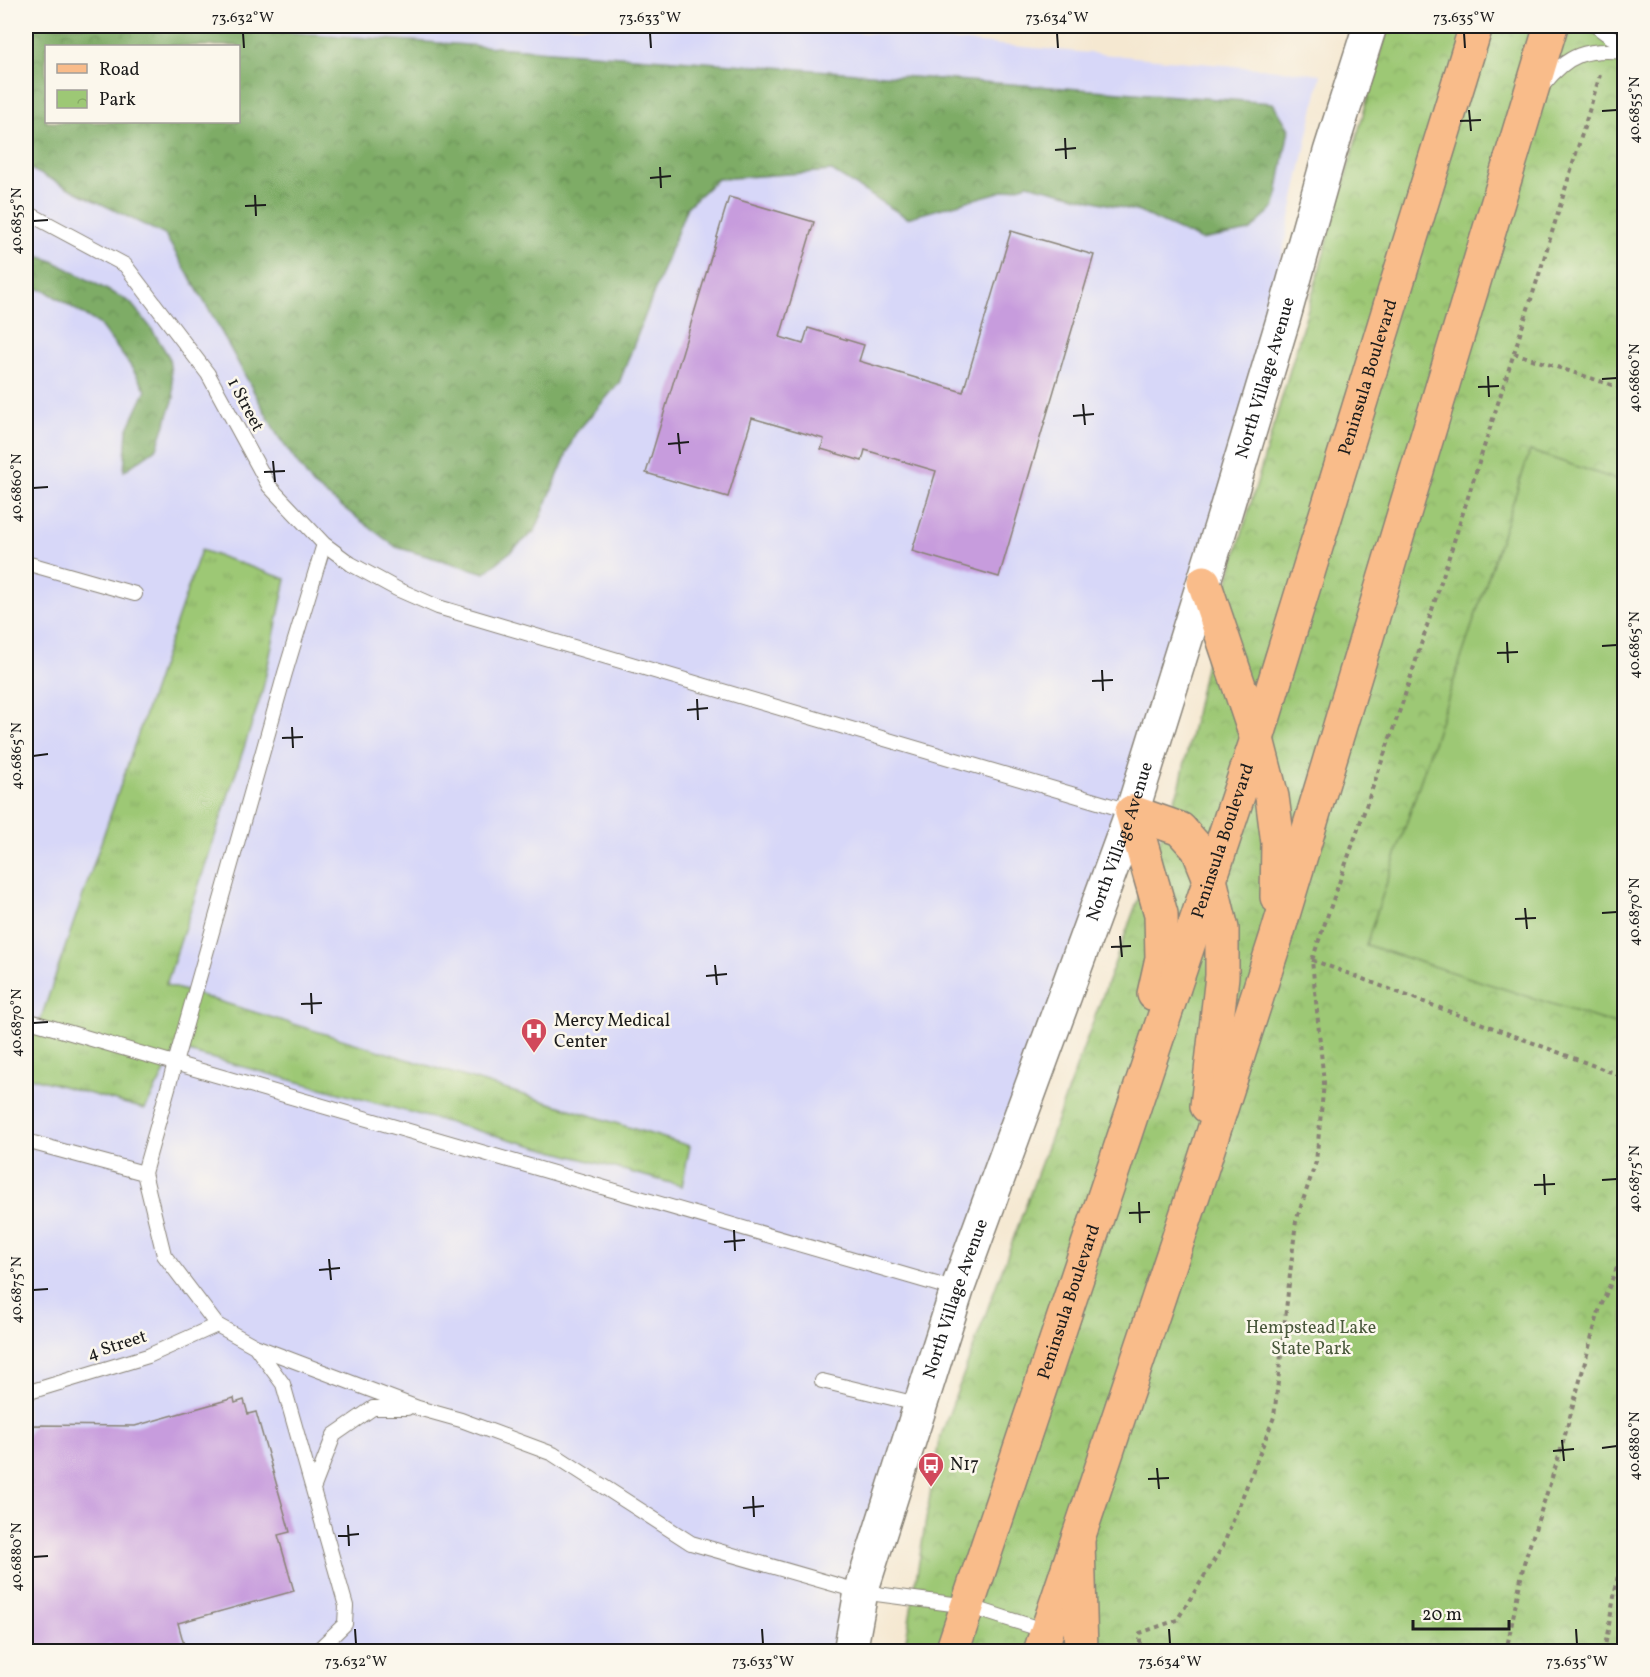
<svg xmlns="http://www.w3.org/2000/svg" width="1650" height="1677" viewBox="0 0 1650 1677" font-family="Vollkorn,serif">
<defs>
<pattern id="grass-tufts" width="24" height="20" patternUnits="userSpaceOnUse" patternTransform="scale(1.5)"><rect width="24" height="20" fill="#9dc875"/><path d="M3 7l-1-3M5 7V3M7 7l1-3M15 17l-1-3M17 17v-4M19 17l1-3" fill="none" stroke="#87ab65"/></pattern>
<pattern id="forest-crowns" width="20" height="18" patternUnits="userSpaceOnUse" patternTransform="scale(1.5)"><rect width="20" height="18" fill="#7eac66"/><path d="M2 6a3 3 0 1 1 6 0M12 15a3 3 0 1 1 6 0" fill="none" stroke="#668b53"/></pattern>
<pattern id="park-crowns" width="20" height="18" patternUnits="userSpaceOnUse" patternTransform="scale(1.5)"><rect width="20" height="18" fill="#9dc875"/><path d="M2 6a3 3 0 1 1 6 0M12 15a3 3 0 1 1 6 0" fill="none" stroke="#87ab65"/></pattern>
</defs>
<rect width="100%" height="100%" fill="#fbf7ec"/>
<filter id="ink" filterUnits="userSpaceOnUse"><feTurbulence type="fractalNoise" baseFrequency=".0167" numOctaves="2"/><feDisplacementMap in="SourceGraphic" scale="12" xChannelSelector="R" yChannelSelector="G"/><feConvolveMatrix kernelMatrix="1 2 1 2 8 2 1 2 1" color-interpolation-filters="sRGB"/></filter>
<filter id="wash" filterUnits="userSpaceOnUse"><feTurbulence type="fractalNoise" baseFrequency=".008" numOctaves="4" result="noise"/><feDisplacementMap in="SourceGraphic" scale="24" xChannelSelector="R" yChannelSelector="G"/><feGaussianBlur stdDeviation="1.35" result="paint"/><feColorMatrix in="noise" values="0 0 0 0 0 0 0 0 0 0 0 0 0 0 0 0 0 1.4 0 .05"/><feComposite in="paint" operator="in"/></filter>
<g filter="url(#wash)">
<rect width="100%" height="100%" fill="#f5e8d1"/>
<path fill="#d7d7f8" fill-rule="evenodd" d="M26 26H793L1321 74 1222 535 847 1651 26 1652ZM46 46H238V122H46Z"/>
<path fill="url(#grass-tufts)" stroke="#5c7248" stroke-width="1.5" d="M201 550 286 579 262 693 166 985 690 1146 682 1186 177 1049 145 1109 26 1076V1018L40 1021Z"/>
<path fill="url(#forest-crowns)" stroke="#4d6441" stroke-width="1.5" fill-rule="evenodd" d="M26 26H204L1273 103 1289 129 1275 206 1250 231 1201 240 1139 212 1028 184 907 218 832 171 717 179 687 207 619 383 575 434 535 531 485 573 396 547 313 485 278 436 211 313 165 235 26 167ZM46 46H238V122H46Z
M26 252 53 261 130 302 151 328 169 357 174 398 157 448 124 471 127 431 146 390 130 365 99 324 46 291 26 286Z"/>
<path fill="url(#park-crowns)" stroke="#5c7248" stroke-width="1.5" d="M1388 26H1624V1651L904 1652 939 1441 1180 785 1211 639 1319 271Z"/>
<path fill="#9dc875" stroke="#5c7248" stroke-width="1.5" d="M1530 451 1624 482V1027L1366 945Z"/>
<g id="blocks">
<path fill="#c79cdd" d="M729 197 814 222 780 337 803 344 808 328 864 345 859 361 963 392 1011 231 1094 255 999 577 912 551 936 471 865 450 862 461 821 449 824 439 752 418 728 497 646 473Z
M234 1398 235 1403 244 1400 248 1414 256 1412 290 1532 278 1535 294 1591 178 1623 186 1652H113L111 1644 84 1652H26V1437L34 1425 135 1426Z"/>
</g>
</g>
<g filter="url(#ink)">
<use href="#blocks" fill-opacity="0" stroke="#888276" stroke-width="1.5"/>
<g fill="none" stroke-linecap="round" stroke-linejoin="round">
<g stroke="#888276" stroke-width="16">
<path id="service" d="M1596 26 1611 37 1624 41
M1544 84C1568 54 1587 48 1624 52
M26 212 125 265 208 374 269 486 324 544 351 564 397 589 438 607 1132 812
M324 544 285 673 144 1173 164 1255 217 1325 255 1346 418 1408 461 1420 553 1454 691 1543 861 1592 968 1606 1049 1632
M26 563 135 594
M26 1020 957 1290
M26 1141 144 1173
M255 1346 283 1384 346 1606 345 1624 316 1652
M822 1381 921 1405
M26 1393 148 1356 217 1325
M313 1489 334 1435 373 1408H407"/>
</g>
<g stroke="#888276" stroke-width="36">
<g id="tertiary">
<path id="s1" d="M850 1652 861 1592 957 1290 1132 812 1222 523 1283 320 1330 152 1370 26"/>
</g>
</g>
<g stroke="#888276" stroke-width="36">
<g id="primary">
<path d="M1204 582 1257 739 1272 797 1278 843 1277 897"/>
<path d="M1132 812 1180 829 1198 849 1210 879 1222 929V976L1207 1106"/>
<path d="M1132 812 1161 914 1162 958 1154 994"/>
<path id="s2" d="M952 1652 1257 739 1476 26"/>
<path d="M1040 1652 1198 1180 1276 938 1551 26"/>
</g>
</g>
<g stroke="#888276" stroke-width="36">
<path id="motorway" d="M1078 1543 1081 1652"/>
</g>
<path stroke="#888276" stroke-width="4" stroke-dasharray="4.5 4.5" stroke-linecap="butt" d="M1514 353 1624 389
M1312 960 1624 1077
M1140 1652V1633L1177 1620 1223 1546 1274 1417 1296 1221 1316 1162 1324 1083 1312 960 1403 701 1542 265 1600 75
M1506 1652 1524 1563 1560 1453 1599 1311 1624 1251
M1604 1652 1624 1542"/>
<use href="#service" stroke="#fff" stroke-width="14"/>
<use href="#tertiary" stroke="#fff" stroke-width="33"/>
<use href="#primary" stroke="#f9bc8a" stroke-width="33"/>
<use href="#motorway" stroke="#f9bc8a" stroke-width="33"/>
</g>
</g>
<path fill="none" stroke="#1c1c1c" stroke-width="2" d="M243 33 244 48M650 33 651 48M1057 33 1058 48M1464 33 1465 48M1469 110 1471 131M1602 111 1617 110M1460 121 1481 120M1065 138 1066 159M1055 150 1076 148M660 167 661 188M650 178 671 176M255 195 256 216M245 206 266 205M33 221 48 220M1488 376 1489 397M1602 379 1617 378M1478 387 1499 386M1083 404 1085 425M1073 416 1094 414M678 433 680 454M668 444 689 442M273 461 275 482M264 472 285 471M33 488 48 487M1507 642 1508 663M1602 646 1617 645M1497 653 1518 652M1102 670 1103 691M1092 681 1113 680M697 699 698 720M687 710 708 708M292 727 293 748M282 738 303 737M33 756 48 754M1525 908 1527 929M1602 913 1617 912M1515 919 1536 918M1120 936 1122 957M1111 947 1131 946M715 965 717 985M706 976 727 974M311 993 312 1014M301 1004 322 1003M33 1023 48 1022M1544 1174 1545 1195M1602 1180 1617 1179M1534 1185 1555 1184M1139 1202 1140 1223M1129 1213 1150 1212M734 1230 735 1251M724 1242 745 1240M329 1259 331 1280M319 1270 340 1268M33 1290 48 1289M1562 1440 1564 1461M1602 1448 1617 1446M1553 1451 1574 1449M1157 1468 1159 1489M1148 1479 1169 1478M753 1496 754 1517M743 1508 764 1506M348 1525 349 1546M338 1536 359 1534M33 1557 48 1556M355 1629 356 1644M762 1629 763 1644M1169 1629 1170 1644M1576 1629 1577 1644"/>
<defs>
<g id="hospital-pin" transform="scale(1.35)"><path d="M0 17L-7.5 6A9.5 9.5 0 1 1 7.5 6Z" fill="#d1495b" stroke="#fbf7ec"/><path d="M-5-5h3v3.5h4V-5h3V5h-3V1.5h-4V5h-3Z" fill="#fff"/></g>
<g id="bus-pin" transform="scale(1.35)"><path d="M0 17L-7.5 6A9.5 9.5 0 1 1 7.5 6Z" fill="#d1495b" stroke="#fbf7ec"/><path d="M-5-6H5V4H4V6H2V4H-2V6H-4V4H-5ZM-3.5-4V0h7V-4ZM-3.5 1.2v1.5H-2V1.2ZM2 1.2v1.5H3.5V1.2Z" fill="#fff"/></g>
</defs>
<g fill-rule="evenodd">
<use href="#hospital-pin" x="534" y="1031"/>
<use href="#bus-pin" x="931" y="1465"/>
</g>
<g text-anchor="middle" dominant-baseline="central" stroke-width="5" stroke-linejoin="round" paint-order="stroke">
<g font-size="18" fill="#1c1c1c" stroke="#fbf7ec">
<text stroke="none"><textPath href="#s1" startOffset="1341">North Village Avenue</textPath></text>
<text stroke="none"><textPath href="#s2" startOffset="1341">Peninsula Boulevard</textPath></text>
<text transform="translate(245 405) rotate(62)">1 Street</text>
<text stroke="none"><textPath href="#s2" startOffset="855">Peninsula Boulevard</textPath></text>
<text stroke="none"><textPath href="#s1" startOffset="855">North Village Avenue</textPath></text>
<text stroke="none"><textPath href="#s1" startOffset="369">North Village Avenue</textPath></text>
<text stroke="none"><textPath href="#s2" startOffset="369">Peninsula Boulevard</textPath></text>
<text transform="translate(117 1346) rotate(-18)">4 Street</text>
</g>
<g font-size="18" fill="#1c1c1c" stroke="#fbf7ec" text-anchor="start">
<text x="554" y="1021">Mercy Medical<tspan x="554" dy="21">Center</tspan></text>
<text x="950" y="1465">N17</text>
</g>
<g font-size="18" fill="#49583b" stroke="#fbf7ec">
<text x="1311" y="1328">Hempstead Lake<tspan x="1311" dy="21">State Park</tspan></text>
</g>
</g>
<rect width="1650" height="1677" fill="none" stroke="#fbf7ec" stroke-width="66"/>
<rect x="45" y="45" width="195" height="78" fill="#fbf7ec" stroke="#a29f99" stroke-width="1.5"/>
<rect x="57" y="64" width="30" height="9" fill="#f9bc8a" stroke="#a29f99" stroke-width="1.5"/>
<text x="99" y="75" font-size="18" fill="#1c1c1c">Road</text>
<rect x="57" y="90" width="30" height="18" fill="url(#park-crowns)" stroke="#a29f99" stroke-width="1.5"/>
<text x="99" y="105" font-size="18" fill="#1c1c1c">Park</text>
<path d="M1413 1620v9h96v-9" fill="none" stroke="#1c1c1c" stroke-width="3"/>
<text x="1422" y="1620" font-size="18" fill="#1c1c1c" stroke="#fbf7ec" stroke-width="4.5" paint-order="stroke">20 m</text>
<rect x="33" y="33" width="1584" height="1611" fill="none" stroke="#1c1c1c" stroke-width="2"/>
<g font-size="15" text-anchor="middle" fill="#1c1c1c">
<text x="243" y="22">73.632°W</text>
<text x="650" y="22">73.633°W</text>
<text x="1057" y="22">73.634°W</text>
<text x="1464" y="22">73.635°W</text>
<text transform="translate(1634 110) rotate(-90)" y="5">40.6855°N</text>
<text transform="translate(16 221) rotate(-90)" y="5">40.6855°N</text>
<text transform="translate(1634 378) rotate(-90)" y="5">40.6860°N</text>
<text transform="translate(16 488) rotate(-90)" y="5">40.6860°N</text>
<text transform="translate(1634 645) rotate(-90)" y="5">40.6865°N</text>
<text transform="translate(16 756) rotate(-90)" y="5">40.6865°N</text>
<text transform="translate(1634 912) rotate(-90)" y="5">40.6870°N</text>
<text transform="translate(16 1023) rotate(-90)" y="5">40.6870°N</text>
<text transform="translate(1634 1179) rotate(-90)" y="5">40.6875°N</text>
<text transform="translate(16 1290) rotate(-90)" y="5">40.6875°N</text>
<text transform="translate(1634 1446) rotate(-90)" y="5">40.6880°N</text>
<text transform="translate(16 1557) rotate(-90)" y="5">40.6880°N</text>
<text x="356" y="1666">73.632°W</text>
<text x="763" y="1666">73.633°W</text>
<text x="1170" y="1666">73.634°W</text>
<text x="1577" y="1666">73.635°W</text>
</g>
</svg>
